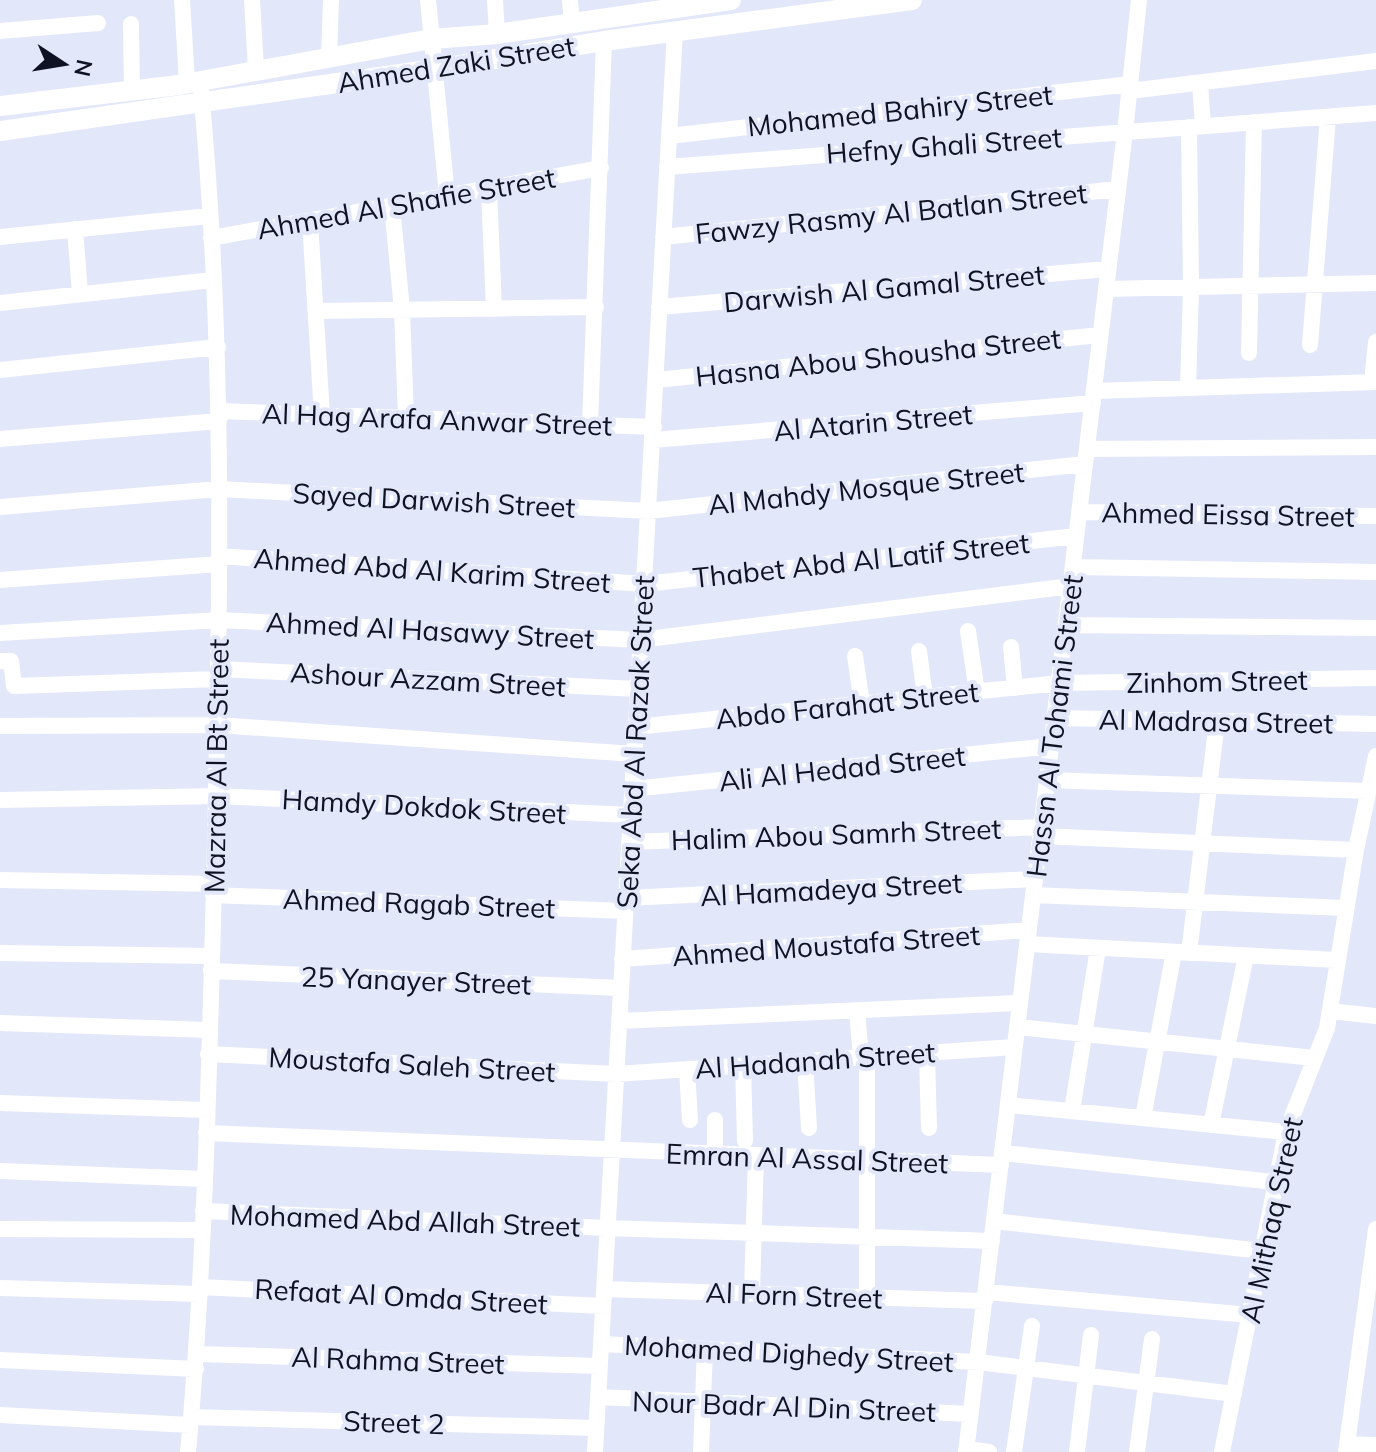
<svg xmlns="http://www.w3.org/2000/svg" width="1376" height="1452" viewBox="0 0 1376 1452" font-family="Mulish,sans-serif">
<rect width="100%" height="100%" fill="#e2e7f9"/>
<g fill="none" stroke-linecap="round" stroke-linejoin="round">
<path stroke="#fff" stroke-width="16" d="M182 0 187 82
M252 0 256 69
M428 0 447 196
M495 0 497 34
M570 0 572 24
M131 24 132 91
M0 31 98 23
M329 59 331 0
M1200 83 1203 126
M1130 91 1376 61
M669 136 1131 84
M667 167 1376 113
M489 189 494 309
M392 206 402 310 406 418
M310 222 322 415
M75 229 80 294
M0 237 209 216
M663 237 1118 189
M211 238 601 168
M1106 289 1376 283
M0 303 213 280
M659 307 1108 269
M316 311 596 307
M1310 345 1328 117
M1249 353 1254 122
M0 370 218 347
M656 380 1100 335
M1372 382 1376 342
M1188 388 1191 287 1189 127
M1094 391 1376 382
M219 411 654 427
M590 425 604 41
M0 439 219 421
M653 440 1093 403
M1087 449 1376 447
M0 507 219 489 648 511 1085 464
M1079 512 1376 516
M219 556 645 584 1076 536
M1073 567 1376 572
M0 580 219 564
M1066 625 1376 628
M968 631 977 692
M0 633 219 620 640 640 1071 586
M1011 647 1015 688
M919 651 925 697
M855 656 862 704
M0 661H11L14 686 218 679
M218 669 638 689
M1055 718 1376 724
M0 726 218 725 634 754
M636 727 1059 683 1376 678
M1047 780 1368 791
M632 789 1051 746
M0 800 216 796 631 815
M1041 836 1356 850
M629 842 1042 827
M0 880 214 884
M213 895 625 911
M1033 895 1345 908
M626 898 1035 879
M1027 944 1337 960
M0 953 211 956
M1189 953 1217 721
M622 959 1029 930
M211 971 621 988
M857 1011 861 1057
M1330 1011 1376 1016
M619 1021 1020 1003
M0 1023 209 1030
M1018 1027 1314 1058
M927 1053 929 1128
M208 1054 616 1074 1014 1047
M805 1061 809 1128
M743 1065 745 1141
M687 1069 690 1120
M0 1103 206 1110
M1008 1105 1286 1132
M1072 1111 1098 948
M1143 1118 1174 952
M1211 1125 1246 956
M206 1133 1001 1165
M1003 1153 1275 1182
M715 1154V1120
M0 1171 204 1179
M203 1211 607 1228 992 1241
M994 1221 1262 1251
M0 1229 202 1230
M200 1287 603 1306
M0 1288 200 1294
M604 1289 985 1301
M986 1292 1250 1315
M752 1293 756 1155
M867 1297V1057
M601 1344 978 1362 1234 1394
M197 1354 600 1366
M0 1360 196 1369
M598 1397 971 1414
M0 1415 190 1425
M191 1417 596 1428
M1347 1444 1376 1445
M967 1449 989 1452
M188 1452C205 1264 209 1074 214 884 220 620 226 355 201 91
M595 1452 675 31
M701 1452 705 1349
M966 1452 1125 132 1139 0
M1014 1452 1032 1326
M1077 1452 1091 1335
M1137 1452 1152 1339
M1222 1452 1286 1132 1327 1028 1356 850 1376 756
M1346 1452 1376 1229"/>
<path stroke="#fff" stroke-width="20" d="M0 106 179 85 431 39 497 34 731 0
M0 131 435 69 604 41 912 0"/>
</g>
<g text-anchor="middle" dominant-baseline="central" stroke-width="8" stroke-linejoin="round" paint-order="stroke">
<g font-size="28" fill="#0f1222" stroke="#e2e7f9">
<text transform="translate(456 64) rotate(-9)">Ahmed Zaki Street</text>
<text transform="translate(900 110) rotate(-6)">Mohamed Bahiry Street</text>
<text transform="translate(944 145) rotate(-4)">Hefny Ghali Street</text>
<text transform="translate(406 203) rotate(-10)">Ahmed Al Shafie Street</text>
<text transform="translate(891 213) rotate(-6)">Fawzy Rasmy Al Batlan Street</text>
<text transform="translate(884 288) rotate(-5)">Darwish Al Gamal Street</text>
<text transform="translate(878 357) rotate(-6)">Hasna Abou Shousha Street</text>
<text transform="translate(437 419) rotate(2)">Al Hag Arafa Anwar Street</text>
<text transform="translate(873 422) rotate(-5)">Al Atarin Street</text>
<text transform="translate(866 488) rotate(-6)">Al Mahdy Mosque Street</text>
<text transform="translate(434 500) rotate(3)">Sayed Darwish Street</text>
<text transform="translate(1228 514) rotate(1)">Ahmed Eissa Street</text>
<text transform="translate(861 560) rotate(-6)">Thabet Abd Al Latif Street</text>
<text transform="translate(432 570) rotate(4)">Ahmed Abd Al Karim Street</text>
<text transform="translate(430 630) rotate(3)">Ahmed Al Hasawy Street</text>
<text transform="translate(428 679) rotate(3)">Ashour Azzam Street</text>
<text transform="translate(1217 681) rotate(-1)">Zinhom Street</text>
<text transform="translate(847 705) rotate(-6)">Abdo Farahat Street</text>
<text transform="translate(1216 721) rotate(1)">Al Madrasa Street</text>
<text transform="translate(1054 726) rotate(-83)">Hassn Al Tohami Street</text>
<text transform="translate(635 742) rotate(-87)">Seka Abd Al Razak Street</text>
<text transform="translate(216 766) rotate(-89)">Mazraa Al Bt Street</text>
<text transform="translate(842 768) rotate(-6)">Ali Al Hedad Street</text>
<text transform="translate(424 806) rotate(3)">Hamdy Dokdok Street</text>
<text transform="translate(836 834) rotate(-2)">Halim Abou Samrh Street</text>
<text transform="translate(831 889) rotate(-3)">Al Hamadeya Street</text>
<text transform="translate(419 903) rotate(2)">Ahmed Ragab Street</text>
<text transform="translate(826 945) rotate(-4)">Ahmed Moustafa Street</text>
<text transform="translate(416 980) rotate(2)">25 Yanayer Street</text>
<text transform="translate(815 1060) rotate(-4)">Al Hadanah Street</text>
<text transform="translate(412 1064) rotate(3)">Moustafa Saleh Street</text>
<text transform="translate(807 1158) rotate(2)">Emran Al Assal Street</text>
<text transform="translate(405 1220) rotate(2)">Mohamed Abd Allah Street</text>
<text transform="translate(1271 1220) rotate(-78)">Al Mithaq Street</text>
<text transform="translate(794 1295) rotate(2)">Al Forn Street</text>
<text transform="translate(401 1296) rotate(3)">Refaat Al Omda Street</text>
<text transform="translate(789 1353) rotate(3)">Mohamed Dighedy Street</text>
<text transform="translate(398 1360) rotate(2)">Al Rahma Street</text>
<text transform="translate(784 1406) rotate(2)">Nour Badr Al Din Street</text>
<text transform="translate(394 1422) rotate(2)">Street 2</text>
</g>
</g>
<g transform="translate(64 64) rotate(102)" stroke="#e2e7f9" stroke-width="6" paint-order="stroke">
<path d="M0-6L14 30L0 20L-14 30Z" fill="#0f1222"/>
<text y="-12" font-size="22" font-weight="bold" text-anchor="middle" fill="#0f1222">N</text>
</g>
</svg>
